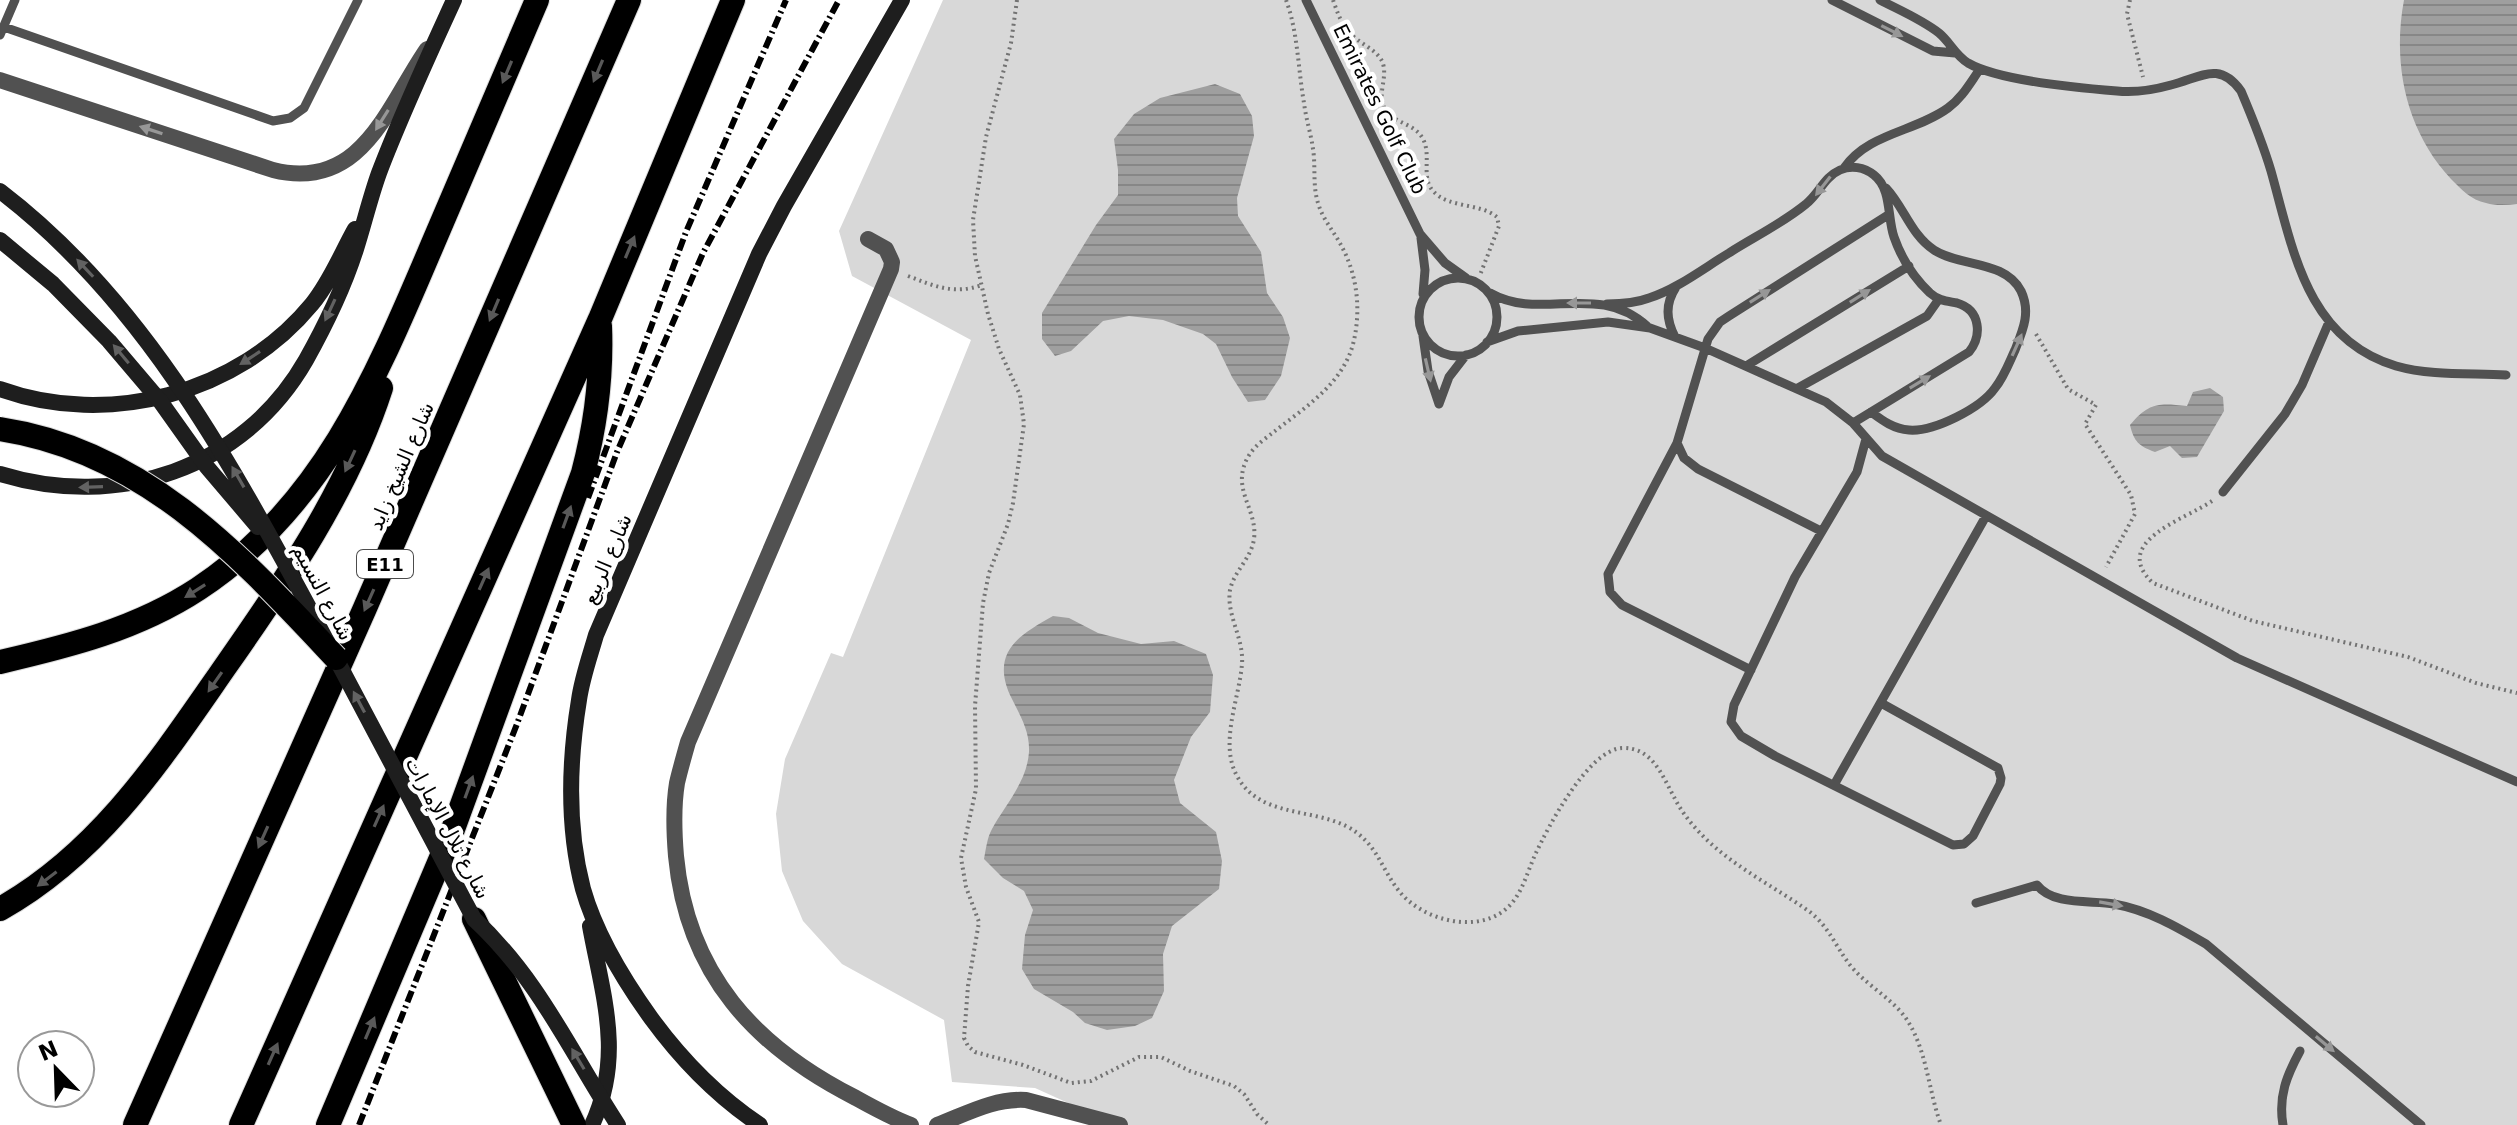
<svg xmlns="http://www.w3.org/2000/svg" width="2517" height="1125" viewBox="0 0 2517 1125" font-family="'DejaVu Sans','Noto Naskh Arabic',sans-serif">
<defs>
<pattern id="water-rules" width="6" height="5" patternUnits="userSpaceOnUse" patternTransform="scale(2)"><rect width="6" height="5" fill="#9f9f9f"/><path d="M0 2.5h6" fill="none" stroke="#878787"/></pattern>
</defs>
<rect width="100%" height="100%" fill="#fff"/>
<path fill="#d8d8d8" d="M943 0H2517V1125H1117L1035 1088 952 1082 944 1020 842 964 803 921 782 871 776 814 785 759 831 653 843 657 971 340 852 276 839 231Z"/>
<path fill="url(#water-rules)" d="M2404 0H2517V204C2507 205 2496 206 2486 203 2471 200 2461 189 2451 179 2406 131 2392 64 2404 0Z
M1215 84 1240 94 1252 116 1254 136 1237 198 1238 216 1261 252 1267 293 1283 317 1290 338 1281 376 1265 400 1248 402 1232 377 1216 344 1203 334 1163 320 1129 316 1103 321 1071 351 1055 356 1042 339V313L1096 225 1118 195V170L1114 139 1134 114 1160 98Z
M2210 388 2223 397 2224 411 2197 457 2182 458 2170 446 2155 452C2139 446 2134 442 2130 425 2149 402 2159 403 2187 406L2193 392Z
M1053 616 1069 618 1098 633 1141 644 1174 641 1206 654 1213 675 1210 712 1191 737 1174 780 1180 803 1216 832 1222 861 1219 889 1172 926 1163 954 1164 991 1152 1018 1135 1026 1107 1030 1085 1023 1073 1012 1034 989 1022 969 1025 935 1033 910 1024 891 1003 878 984 859C986 849 987 838 992 829 1005 805 1027 782 1029 752 1030 730 1019 714 1010 695 991 652 1019 635 1053 616Z"/>
<g fill="none" stroke-linecap="round" stroke-linejoin="round">
<g stroke="#dbdbdb" stroke-width="26">
<path id="motorway" d="M0 662C69 646 137 629 198 589 326 505 379 370 437 234 471 156 504 78 537 0
M0 909C100 853 161 759 225 667 286 580 348 490 381 388
M474 919 574 1125
M135 1125 365 608 629 0
M241 1125 600 319 733 0
M328 1125 452 832 583 473C596 424 602 376 600 326"/>
</g>
<path stroke="#737373" stroke-width="4" stroke-dasharray="2 4" stroke-linecap="butt" d="M1017 0 1011 43 986 137 973 220 975 256 988 314 999 349 1020 395 1024 424 1013 503 1008 524 989 573 983 603 975 706 976 789 961 858 966 887 979 922 968 986 964 1038 968 1046 975 1052 1023 1065 1071 1083 1091 1081 1139 1057H1161L1190 1071 1234 1086 1244 1094 1257 1114 1269 1125
M1286 0C1298 32 1298 69 1304 103 1306 119 1311 134 1313 149 1316 168 1312 187 1319 206 1324 221 1335 233 1342 247 1357 275 1361 309 1354 340 1345 382 1307 406 1275 431 1266 438 1254 446 1248 457 1230 489 1258 509 1254 539 1251 559 1234 571 1230 590 1226 615 1244 638 1242 664 1239 700 1219 743 1237 776 1259 817 1310 808 1346 826 1377 842 1380 867 1399 891 1421 919 1472 933 1502 912 1521 899 1526 875 1535 855 1548 827 1588 750 1622 748 1652 747 1662 775 1674 797 1681 811 1691 824 1702 835 1732 866 1775 887 1810 912 1829 927 1836 947 1850 965 1866 985 1890 997 1905 1017 1927 1048 1928 1090 1941 1125
M1333 0C1338 14 1342 27 1354 37 1363 45 1376 50 1382 61 1389 77 1376 94 1385 109 1394 124 1415 123 1423 139 1432 156 1420 178 1434 192 1449 208 1480 203 1497 217L1499 226 1480 275
M2130 0 2127 14 2143 77
M908 276C934 286 954 295 982 285
M2036 334 2068 389 2096 405 2085 424 2131 495 2135 514 2106 567
M2212 501C2186 519 2109 542 2153 583L2253 621 2408 657 2476 683 2517 693"/>
<path stroke="#515151" stroke-width="9" d="M1306 0 1420 234 1445 263 1466 278
M1832 0 1933 51 1955 53
M1880 0C1899 10 1921 19 1939 33 1950 42 1955 55 1968 63 1999 81 2079 88 2117 91 2135 93 2153 90 2171 85 2200 78 2219 60 2241 91 2252 117 2263 144 2271 171 2293 249 2306 339 2396 366 2431 376 2470 373 2506 375
M4 27 273 121 290 118 304 108 358 0
M0 35 15 0
M1844 168C1868 133 1915 132 1948 108 1962 98 1970 83 1980 69
M1421 238 1425 270 1423 294
M1419 317a39 39 0 1 1 78 0a39 39 0 1 1-78 0Z
M1490 293C1541 322 1597 281 1647 326
M1607 304C1622 304 1636 303 1649 298 1677 289 1704 268 1729 253 1754 237 1783 223 1806 204 1819 194 1824 177 1840 170 1851 165 1864 167 1874 175 1892 189 1887 217 1894 237 1901 257 1914 278 1930 293 1939 301 1947 301 1957 303 1981 310 1982 336 1969 352L1853 423
M1423 336 1428 371 1439 404
M1675 337C1666 319 1665 304 1676 287
M1487 342 1518 331 1608 322 1650 328 1705 348 1826 402 1853 423 1882 456 2237 658 2517 782
M1746 366 1909 266
M1798 388 1927 316 1939 299
M1439 404 1449 377 1466 355
M1871 412C1883 421 1894 429 1909 430 1934 432 1981 408 1995 388 2004 377 2009 363 2015 350 2023 330 2031 312 2021 291 2005 260 1960 267 1934 250 1911 235 1904 207 1886 188
M1866 439 1857 472 1795 577 1734 705 1731 722 1741 736 1775 756 1953 845 1964 844 1973 836 2000 784 2001 778 1998 768 1881 703
M1677 443 1684 458 1698 469 1821 531
M2223 492 2285 414 2302 385 2329 322
M1751 670 1622 605 1610 592 1608 574 1677 443 1708 339 1720 322 1729 316 1888 215
M1834 785 1986 516
M1976 903 2037 885C2053 906 2092 900 2114 904 2148 910 2177 927 2206 944L2421 1125
M2283 1125C2278 1096 2287 1075 2300 1051"/>
<path stroke="#515151" stroke-width="16" d="M868 239 886 249 892 262 891 269 688 742C684 756 680 770 677 783 673 807 674 832 676 856 687 974 755 1047 856 1098 874 1108 892 1118 911 1125
M937 1125C966 1114 994 1098 1026 1100L1120 1125"/>
<path stroke="#515151" stroke-width="16" d="M0 80 273 170C362 192 387 107 427 49"/>
<path stroke="#1e1e1e" stroke-width="16" d="M0 389C108 428 238 394 312 304 330 282 341 254 355 229
M0 474C117 510 243 470 306 360 325 326 344 287 356 249 364 224 370 198 379 173 401 115 428 57 454 0
M590 926C603 997 624 1056 592 1125
M760 1125C718 1097 681 1059 651 1018 623 979 596 935 583 889 567 828 569 761 579 700 582 678 590 656 596 635L759 254 784 206 902 0"/>
<use href="#motorway" stroke="#000" stroke-width="24"/>
<path stroke="#000" stroke-width="6" stroke-dasharray="12 4 2 4" stroke-linecap="butt" d="M588 498 686 232 786 0
M359 1125 517 724 617 452 703 253 839 0"/>
<g stroke="#dbdbdb" stroke-width="26" stroke-linecap="butt">
<path id="motorway-bridge" d="M0 429C146 451 241 557 336 658"/>
</g>
<path stroke="#1e1e1e" stroke-width="16" d="M0 191C139 297 224 451 306 602 363 708 418 814 474 919 539 979 571 1053 618 1125
M0 240 53 284 109 341 160 401 207 467 258 527"/>
<use href="#motorway-bridge" stroke="#000" stroke-width="24"/>
</g>
<defs><path id="oneway-solid" d="M-6-.8H1V-3.2L6.5 0L1 3.2V.8H-6Z" transform="scale(2)"/></defs>
<g fill="#979797">
<use href="#oneway-solid" transform="translate(1892 31) rotate(27)"/>
<use href="#oneway-solid" transform="translate(382 120) rotate(122)"/>
<use href="#oneway-solid" transform="translate(151 130) rotate(-162)"/>
<use href="#oneway-solid" transform="translate(1823 186) rotate(128)"/>
<use href="#oneway-solid" transform="translate(1760 296) rotate(-32)"/>
<use href="#oneway-solid" transform="translate(1860 296) rotate(-32)"/>
<use href="#oneway-solid" transform="translate(1579 303) rotate(-180)"/>
<use href="#oneway-solid" transform="translate(2017 345) rotate(-66)"/>
<use href="#oneway-solid" transform="translate(1428 370) rotate(77)"/>
<use href="#oneway-solid" transform="translate(1920 382) rotate(-31)"/>
<use href="#oneway-solid" transform="translate(2111 904) rotate(10)"/>
<use href="#oneway-solid" transform="translate(2325 1044) rotate(40)"/>
</g>
<g fill="#595959">
<use href="#oneway-solid" transform="translate(598 71) rotate(113)"/>
<use href="#oneway-solid" transform="translate(507 72) rotate(113)"/>
<use href="#oneway-solid" transform="translate(630 247) rotate(-67)"/>
<use href="#oneway-solid" transform="translate(494 310) rotate(113)"/>
<use href="#oneway-solid" transform="translate(350 461) rotate(115)"/>
<use href="#oneway-solid" transform="translate(567 517) rotate(-70)"/>
<use href="#oneway-solid" transform="translate(484 579) rotate(-66)"/>
<use href="#oneway-solid" transform="translate(195 591) rotate(148)"/>
<use href="#oneway-solid" transform="translate(369 600) rotate(114)"/>
<use href="#oneway-solid" transform="translate(215 682) rotate(125)"/>
<use href="#oneway-solid" transform="translate(469 787) rotate(-70)"/>
<use href="#oneway-solid" transform="translate(379 816) rotate(-66)"/>
<use href="#oneway-solid" transform="translate(263 837) rotate(114)"/>
<use href="#oneway-solid" transform="translate(47 879) rotate(143)"/>
<use href="#oneway-solid" transform="translate(370 1028) rotate(-67)"/>
<use href="#oneway-solid" transform="translate(273 1054) rotate(-66)"/>
</g>
<g fill="#626262">
<use href="#oneway-solid" transform="translate(85 268) rotate(-133)"/>
<use href="#oneway-solid" transform="translate(330 310) rotate(115)"/>
<use href="#oneway-solid" transform="translate(121 354) rotate(-130)"/>
<use href="#oneway-solid" transform="translate(250 358) rotate(147)"/>
<use href="#oneway-solid" transform="translate(238 477) rotate(-120)"/>
<use href="#oneway-solid" transform="translate(91 487) rotate(178)"/>
<use href="#oneway-solid" transform="translate(359 702) rotate(-118)"/>
<use href="#oneway-solid" transform="translate(578 1059) rotate(-121)"/>
</g>
<g text-anchor="middle" dominant-baseline="central" stroke-width="8" stroke-linejoin="round" paint-order="stroke">
<rect fill="#fff" stroke="#4c4c4c" stroke-width="2" x="357" y="550" width="56" height="28" rx="6"/>
<g font-size="18" font-weight="bold" fill="#000">
<text x="385" y="564">E11</text>
</g>
<g font-size="20" fill="#000" stroke="#fff">
<text transform="translate(1380 109) rotate(64)">Emirates Golf Club</text>
<text transform="translate(401 466) rotate(-67)">شارع الشيخ زايد</text>
<text transform="translate(607 559) rotate(-67)">شارع الربيع</text>
<text transform="translate(323 592) rotate(62)">شارع النسيم</text>
<text transform="translate(448 828) rotate(62)">شارع تلال الإمارات</text>
</g>
</g>
<g transform="translate(56 1069) rotate(337)"><circle r="38" fill="#ffffff" stroke="#999999" stroke-width="2"/>
<path d="M0-6L14 30L0 20L-14 30Z" fill="#000000"/>
<text y="-12" font-size="22" font-weight="bold" text-anchor="middle" fill="#000000">N</text>
</g>
</svg>
